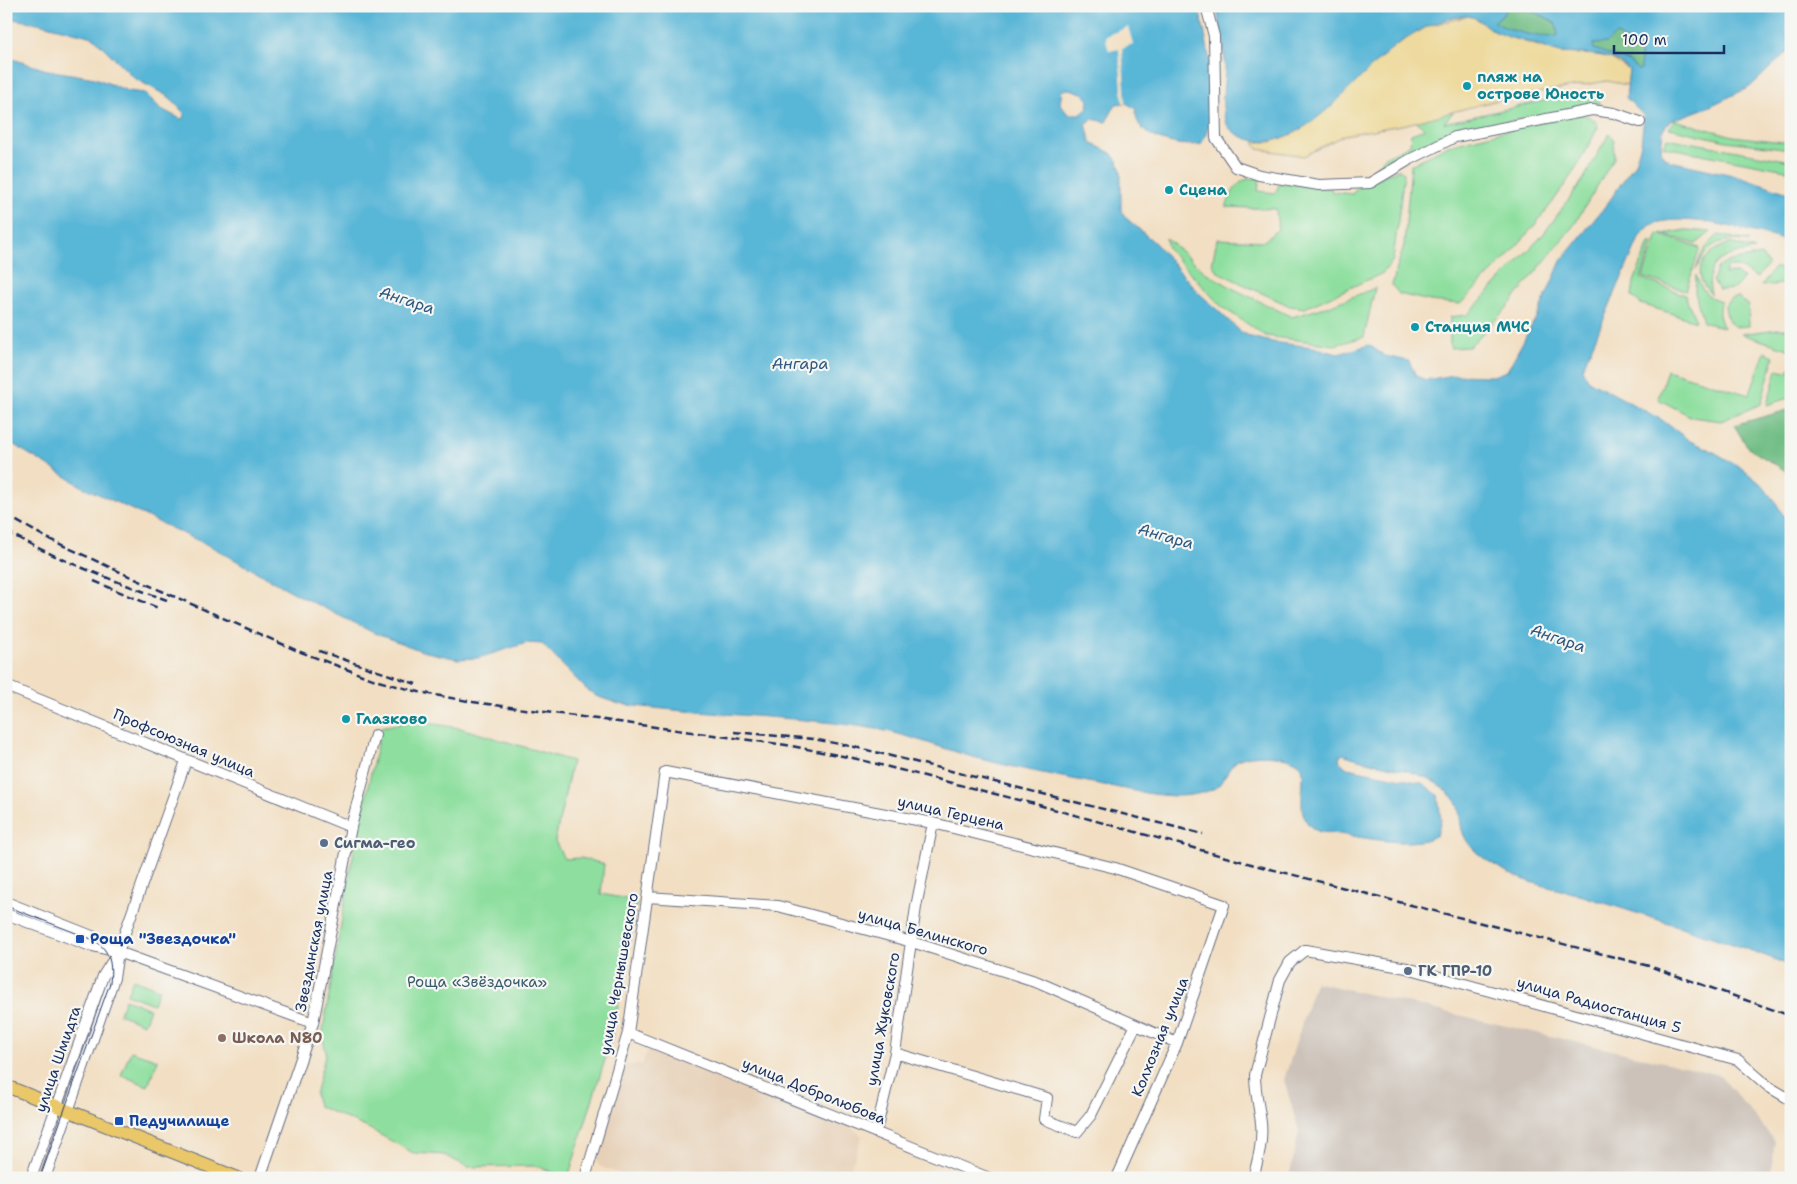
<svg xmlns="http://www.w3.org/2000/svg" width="1797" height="1184" viewBox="0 0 1797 1184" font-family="'Shantell Sans',sans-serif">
<rect width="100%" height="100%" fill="#f6f6f2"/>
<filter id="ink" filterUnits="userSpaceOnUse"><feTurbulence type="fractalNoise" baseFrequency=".02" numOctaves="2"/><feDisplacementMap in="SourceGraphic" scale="10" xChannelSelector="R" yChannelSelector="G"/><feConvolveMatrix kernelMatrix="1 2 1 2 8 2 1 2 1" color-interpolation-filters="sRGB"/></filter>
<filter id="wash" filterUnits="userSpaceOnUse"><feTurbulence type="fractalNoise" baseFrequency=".0096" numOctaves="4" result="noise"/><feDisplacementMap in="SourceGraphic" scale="20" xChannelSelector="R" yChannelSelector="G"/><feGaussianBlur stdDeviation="1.12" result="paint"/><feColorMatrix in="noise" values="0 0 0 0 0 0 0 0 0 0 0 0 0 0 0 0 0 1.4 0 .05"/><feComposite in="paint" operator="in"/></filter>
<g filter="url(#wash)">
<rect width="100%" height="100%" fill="#f2dfc3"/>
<path fill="#e6d0b7" d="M650 1045 847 1124 862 1136 847 1178H630L599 1166 596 1158 625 1065H642Z"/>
<path fill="#ccc2b9" d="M1315 982 1720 1075 1775 1141 1770 1178H1289L1299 1131 1284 1080Z"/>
<path fill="#8edf9f" stroke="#54877e" d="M1557 98H1594L1600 104 1511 121 1432 140 1369 175 1385 157 1410 145 1411 134 1425 129 1401 109 1460 104 1444 123Z
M1576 113C1586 116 1595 116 1598 127 1564 198 1516 250 1460 304L1430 301 1399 294 1392 285 1404 245 1411 165 1448 145Z
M1674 120 1733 136 1791 143V149L1726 141 1669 128Z
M1609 134 1614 139V158L1574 225 1505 310 1469 347 1450 348V317L1467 315 1542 236 1583 180Z
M1667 138 1791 161V171L1664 147Z
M1399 169 1404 173 1393 260 1383 273 1305 308 1290 306 1253 289 1218 272 1212 264 1217 239 1264 241 1278 229 1276 209 1226 207C1233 189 1240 175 1260 179L1258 191 1275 193 1280 183 1331 188 1332 192 1353 194 1356 188Z
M1687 230 1711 232 1696 244 1662 234Z
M1658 234 1700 248 1686 291 1643 277Z
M1719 235 1749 241C1718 239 1710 241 1696 270 1700 254 1706 245 1719 235Z
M1166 238 1205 272 1234 289 1292 317 1329 306 1375 288 1364 337 1335 345 1266 336 1222 307 1168 249Z
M1653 241 1641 278 1685 295 1696 321 1641 304 1632 296 1634 282 1649 243Z
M1730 243 1755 250C1727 255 1703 259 1711 294 1688 271 1705 252 1730 243Z
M1761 255 1768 264 1757 278 1739 267H1727L1725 274 1736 273 1743 278C1737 289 1731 290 1719 290L1713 281 1718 267 1730 261Z
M1774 268H1779L1791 279V283L1761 286Z
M1696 275C1701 289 1706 297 1721 301 1717 311 1719 319 1724 328L1703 322 1695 292Z
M1738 297 1748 305 1749 326 1735 327C1727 321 1726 315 1725 305L1730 299Z
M1777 329H1791V350L1741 334Z
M1765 352 1774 356 1761 404 1721 421 1692 417 1658 399 1667 370 1749 395Z
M1791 367V397L1767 405 1777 370 1786 372Z
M414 721 460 728 572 761 555 841 564 859 581 858 604 864 601 894 637 901 613 1034 568 1178 536 1166 468 1167 444 1155 413 1153 370 1129 318 1106 315 1095 326 1052 322 1036 351 865 381 727Z
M133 979 159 989 153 1004 127 994Z
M125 999 150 1009 144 1024 119 1014Z
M131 1051 158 1060 148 1086 121 1075Z"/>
<path fill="#72be86" stroke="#467672" d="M1507 8C1526 9 1540 12 1556 24L1558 35C1548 41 1503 30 1494 21L1503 15Z
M1616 34 1640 50 1641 69 1638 70 1629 62 1594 49 1593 44 1607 43Z
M1791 409V474L1748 448 1734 425Z"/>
<path fill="#eeda9e" stroke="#84847e" d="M1468 16 1475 18 1494 31 1515 39 1561 53 1599 55 1610 58 1629 70 1627 85 1607 81 1501 99 1407 124 1344 135 1304 156 1258 149 1254 142H1271L1292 134 1393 47 1428 26Z"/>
<path fill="#58b6d7" stroke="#3a729a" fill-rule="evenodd" d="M6 6H1198C1208 41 1222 112 1201 144 1179 148 1132 138 1136 109L1126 103 1116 104 1106 122 1092 119 1086 124 1091 143 1111 153 1118 162 1121 171V209L1125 217 1155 243 1199 293 1240 331 1251 337 1272 342 1313 347 1338 354 1369 345 1385 356 1409 361 1416 376 1426 380 1454 375 1493 376 1507 371 1538 314 1561 261 1610 200 1635 163 1641 144 1644 116 1626 98 1629 70C1611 51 1584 55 1561 53 1550 51 1539 45 1529 42 1517 40 1507 37 1496 32 1486 28 1478 16 1467 16 1441 17 1414 32 1394 47 1356 75 1297 162 1243 137 1237 134 1232 132 1228 126 1218 109 1226 81 1225 62 1224 43 1220 25 1216 6H1791V48L1750 87 1708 107 1670 121 1663 130 1661 149 1663 156 1670 161 1742 177 1791 194V242C1757 233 1683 210 1651 225 1647 227 1644 233 1640 236L1582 369 1588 380 1662 420 1690 441 1707 448 1740 467 1761 484 1776 503 1791 528V966C1723 938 1653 919 1583 896 1560 889 1533 885 1511 874 1492 864 1468 852 1462 830 1459 819 1461 807 1453 798 1427 766 1378 768 1343 754L1339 756 1340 762 1347 768 1422 783 1438 795 1441 820 1437 835C1411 852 1351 833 1320 832 1292 821 1306 792 1302 767 1294 754 1251 752 1238 760 1226 767 1225 785 1211 790 1188 799 1163 796 1140 792 1085 781 1030 772 977 758 939 748 903 732 864 727 783 715 700 715 619 704L596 696 585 688 542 644 527 643 478 658 458 659 422 651 374 633 298 595 212 547 83 487 6 440V57L47 70 95 78 128 91 145 93 161 109 181 119 184 117V113L169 97 134 78 93 37 38 23 6 18ZM1507 8C1526 9 1540 12 1556 24L1558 35C1548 41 1503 30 1494 21L1502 16ZM1616 34 1640 50 1641 69 1638 70 1629 62 1594 49 1593 44 1607 43ZM1070 89 1082 93 1089 100 1088 107 1080 114H1068L1060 104 1062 90Z"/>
<path fill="#f2dfc3" d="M1128 27 1133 44 1122 48 1126 103H1123L1119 49 1109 51 1105 36Z"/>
</g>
<g filter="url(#ink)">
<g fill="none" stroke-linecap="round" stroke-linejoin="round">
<g stroke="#666d81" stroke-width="12">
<path id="minor" d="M1206 6 1214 36 1216 138 1236 167 1259 175 1319 185 1370 183 1409 160 1455 137 1592 110 1614 113 1640 122
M6 686 351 827
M648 897 778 906 912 942 1038 982 1177 1043
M6 902 92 936 111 947
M6 914 88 945 118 952 313 1023
M628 1033 989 1178
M895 1053 1047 1098 1044 1119 1077 1132 1091 1115 1136 1025
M876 1131 895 1053 916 907 933 823
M31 1178 103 976 115 957
M45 1178 114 978 118 952 186 761
M260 1178 313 1023 351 827 375 735
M585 1178 628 1033 665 772 933 823 1115 868 1224 905 1177 1043 1117 1178
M1253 1178C1258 1160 1263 1141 1261 1123 1259 1106 1255 1092 1255 1075L1280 980 1290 962 1305 950 1407 968 1738 1060 1769 1087 1791 1100"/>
</g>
<g stroke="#666d81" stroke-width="14">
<path id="major" d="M6 1086 238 1178"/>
</g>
<use href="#minor" stroke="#fff" stroke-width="10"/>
<use href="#major" stroke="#eac769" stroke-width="12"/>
<path stroke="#1b2f5e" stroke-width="1" d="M6 906 94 940C111 951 112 965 110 983L40 1178"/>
<path stroke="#1b2f5e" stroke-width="2.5" stroke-dasharray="8 4" stroke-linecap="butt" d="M6 515 47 538 146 584 298 651 378 681 419 692 473 702 786 745 853 758 1035 804 1251 864 1649 966 1791 1016
M6 531C57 560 112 580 167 600
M94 581 158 608
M319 651 416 684
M734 732 813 739 855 747 1203 834"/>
</g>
</g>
<g fill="#0f9aa8" stroke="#f6f6f2" stroke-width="2">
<circle cx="1467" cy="86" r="5"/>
<circle cx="1169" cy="190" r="5"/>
<circle cx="1415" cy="327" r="5"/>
<circle cx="346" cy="719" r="5"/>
</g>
<g fill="#5c6f8a" stroke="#f6f6f2" stroke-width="2">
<circle cx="324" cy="843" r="5"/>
<circle cx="1408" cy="971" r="5"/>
</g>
<g fill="#1a4fb4" stroke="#f6f6f2" stroke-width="2">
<rect x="75" y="934" width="10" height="10" rx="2.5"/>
<rect x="114" y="1116" width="10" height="10" rx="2.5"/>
</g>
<circle fill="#8d6e63" stroke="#f6f6f2" stroke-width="2" cx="222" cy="1038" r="5"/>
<g text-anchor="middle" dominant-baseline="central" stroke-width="4.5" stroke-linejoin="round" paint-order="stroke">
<g font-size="15" font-weight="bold" fill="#0d838f" stroke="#f6f6f2" text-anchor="start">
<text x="1477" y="77">пляж на<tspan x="1477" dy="17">острове Юность</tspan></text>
<text x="1179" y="190">Сцена</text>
<text x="1425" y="327">Станция МЧС</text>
<text x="356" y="719">Глазково</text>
</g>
<g font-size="15" fill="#1b2f5e" stroke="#f6f6f2">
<text transform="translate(184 743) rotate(23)">Профсоюзная улица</text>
<text transform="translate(951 813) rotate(13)">улица Герцена</text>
<text transform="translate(923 932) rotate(16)">улица Белинского</text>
<text transform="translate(314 941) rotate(-79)">Звездинская улица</text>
<text transform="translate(619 974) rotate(-80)">улица Чернышевского</text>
<text transform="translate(1599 1005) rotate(16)">улица Радиостанция 5</text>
<text transform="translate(883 1019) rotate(-80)">улица Жуковского</text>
<text transform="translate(1160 1037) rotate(-68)">Колхозная улица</text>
<text transform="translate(58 1059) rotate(-71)">улица Шмидта</text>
<text transform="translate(814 1091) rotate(22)">улица Добролюбова</text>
</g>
<g font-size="15" font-weight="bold" fill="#4e5e75" stroke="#f6f6f2" text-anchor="start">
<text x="334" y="843">Сигма-гео</text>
<text x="1418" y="971">ГК ГПР-10</text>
</g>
<g font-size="15" font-weight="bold" fill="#164399" stroke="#f6f6f2" text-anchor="start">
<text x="90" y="939">Роща "Звездочка"</text>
<text x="129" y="1121">Педучилище</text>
</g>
<g font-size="15" fill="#385b6e" stroke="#f6f6f2">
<text x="477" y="982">Роща «Звёздочка»</text>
</g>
<g font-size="15" font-weight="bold" fill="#785e54" stroke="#f6f6f2" text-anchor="start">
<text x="232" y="1038">Школа N80</text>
</g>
<g font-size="16" font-style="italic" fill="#2d5882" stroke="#f6f6f2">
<text transform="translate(407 300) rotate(18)">Ангара</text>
<text x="800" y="363">Ангара</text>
<text transform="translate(1166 536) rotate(16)">Ангара</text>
<text transform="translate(1558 638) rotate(19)">Ангара</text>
</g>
</g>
<rect width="1797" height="1184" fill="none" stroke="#f6f6f2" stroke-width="25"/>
<path d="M1614 45v8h110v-8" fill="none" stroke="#1b2f5e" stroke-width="2.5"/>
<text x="1622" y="45" font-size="15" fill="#1b2f5e" stroke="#f6f6f2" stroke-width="4" paint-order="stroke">100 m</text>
</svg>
